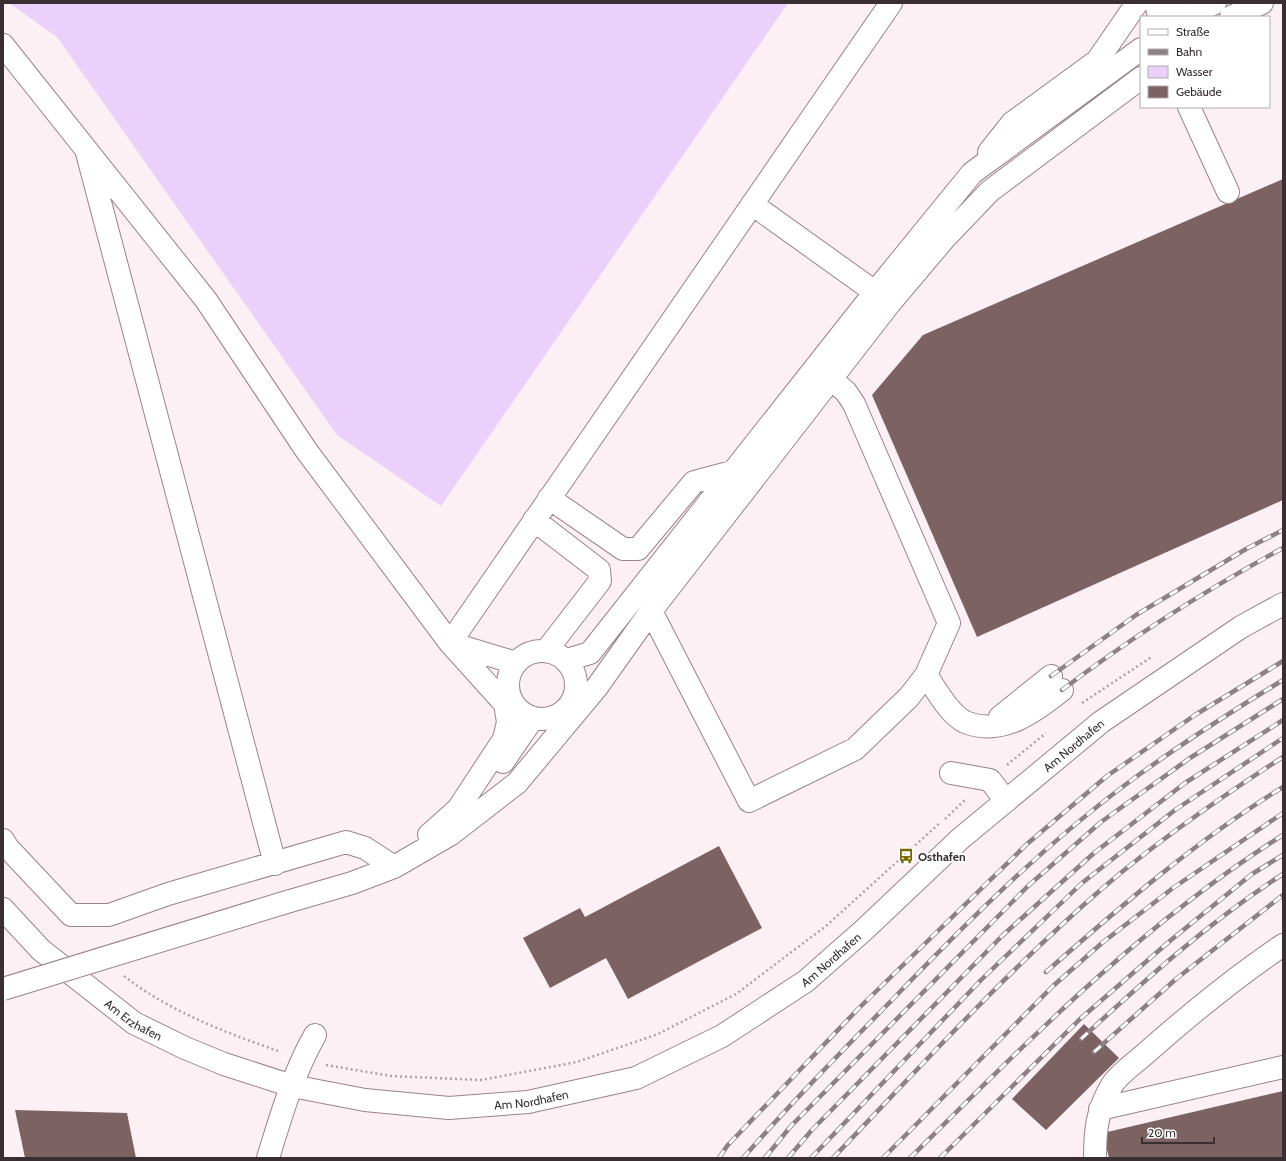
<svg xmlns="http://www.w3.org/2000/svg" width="1286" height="1161" viewBox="0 0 1286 1161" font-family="Cabin,sans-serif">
<rect width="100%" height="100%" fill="#fcf0f5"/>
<path fill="#ead0fb" d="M9 3H788L441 506 337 435 57 37Z"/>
<path fill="#7c6263" d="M1283 179V500L977 637 872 395 923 335Z
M719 846 762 928 628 999 606 958 550 988 523 938 580 908 585 917Z
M1084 1024 1119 1058 1046 1130 1012 1099Z
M1283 1091V1158H1109L1103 1133Z
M15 1110 127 1113 136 1158H25Z"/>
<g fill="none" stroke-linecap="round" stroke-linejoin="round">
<g stroke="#9c828b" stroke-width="24">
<path id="minor" d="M1156 3 1159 17
M1170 17 1177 3
M1187 17 1215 3
M1231 17 1262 3
M3 45 206 300 306 450 450 643 505 704 508 722 504 739 458 809 429 835
M1189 107 1228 192
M989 152 1012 123 1097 61 1137 3
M87 153 275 864
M752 204 886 300
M549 498 623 549H638L694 482 735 471
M534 520 599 570 600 581 546 651
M651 611 749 801 855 749 909 697 926 675 949 623 854 404 846 392 821 370
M450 643 891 3
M450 643 516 663
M508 685a34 34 0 1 1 68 0a34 34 0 1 1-68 0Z
M567 660 590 653 875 292 972 173 1141 49
M926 675C936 689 949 714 965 722 1002 737 1036 711 1062 690
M1000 717 1051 676
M503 762 533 718
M951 773 990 780 1006 801
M3 840 8 848 71 915H109L168 894 346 842 365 848 394 867
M290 901 352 883 394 867 451 834 517 783 597 687 651 611 890 303 944 239 990 191 1141 78
M1100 1109 1283 1067
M268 1158C281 1116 293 1074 315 1035
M1095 1158C1095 1130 1097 1110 1112 1085 1119 1074 1135 1063 1145 1054 1189 1015 1234 978 1283 945"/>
</g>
<g stroke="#9c828b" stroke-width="24">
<g id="major">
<path id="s1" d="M3 909 41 950 134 1023 185 1048 224 1064 292 1086 365 1100 449 1108 528 1102 636 1078 722 1036 806 981 865 929 960 839 1101 722 1241 627 1283 604"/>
</g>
</g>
<path stroke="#ada2a6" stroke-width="2.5" stroke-dasharray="2 3" stroke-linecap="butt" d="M1082 703 1153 656
M1007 765 1046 733
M945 819 966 799
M124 976C170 1012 227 1033 281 1052
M326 1065 391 1076 481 1080 577 1062 658 1034 736 994 826 926 941 822"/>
<use href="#minor" stroke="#fff" stroke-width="22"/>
<use href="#major" stroke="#fff" stroke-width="22"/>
<g stroke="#8d8186" stroke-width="4.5">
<path id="rail" d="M1051 676 1136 615 1246 549 1283 530
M1062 690C1132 637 1206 590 1283 548
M1046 972C1121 906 1197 840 1283 787
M1081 1039C1145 980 1210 921 1283 874
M1094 1052 1176 979 1283 895
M719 1158 727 1146 858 1009 1027 844 1107 776 1195 715 1283 661
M743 1158C791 1103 842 1051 893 999 966 923 1041 848 1125 785 1176 747 1229 713 1283 680
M765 1158 791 1126 1028 886 1101 822 1190 758 1283 699
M788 1158 811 1131 1002 936 1094 853 1185 783 1283 720
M811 1158 981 980 1082 883 1175 810 1283 738
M833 1158C921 1066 1007 971 1104 887 1160 839 1221 797 1283 757
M883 1158 1053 986 1102 943 1173 888 1283 813
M910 1158C1027 1042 1143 923 1283 835
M940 1158 1080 1019 1171 940 1252 874 1283 855"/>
</g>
<use href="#rail" stroke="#fff" stroke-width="3" stroke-dasharray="9" stroke-linecap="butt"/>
<g stroke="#9c828b" stroke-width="24" stroke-linecap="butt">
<path id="minor-bridge" d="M3 989 290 901"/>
</g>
<use href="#minor-bridge" stroke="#fff" stroke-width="22"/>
</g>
<defs>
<g id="bus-bare" transform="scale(1.2)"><path d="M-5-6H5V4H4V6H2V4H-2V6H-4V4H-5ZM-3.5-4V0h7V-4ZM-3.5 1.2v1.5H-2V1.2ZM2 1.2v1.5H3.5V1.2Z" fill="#786a01" stroke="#fff" stroke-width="2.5" paint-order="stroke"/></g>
</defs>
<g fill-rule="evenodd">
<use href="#bus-bare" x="906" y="856"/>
</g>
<g text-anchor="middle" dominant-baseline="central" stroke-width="4" stroke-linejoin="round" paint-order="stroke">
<g font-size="12" fill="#392e32" stroke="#fff">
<text stroke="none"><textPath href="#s1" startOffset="1246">Am Nordhafen</textPath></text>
<text stroke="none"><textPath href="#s1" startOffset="922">Am Nordhafen</textPath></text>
<text stroke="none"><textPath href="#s1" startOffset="172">Am Erzhafen</textPath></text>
<text stroke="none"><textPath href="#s1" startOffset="586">Am Nordhafen</textPath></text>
</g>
<g font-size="12" font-weight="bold" fill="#392e32" stroke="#fff" text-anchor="start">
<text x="918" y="856">Osthafen</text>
</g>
</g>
<rect width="1286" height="1161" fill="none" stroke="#392e32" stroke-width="8"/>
<rect x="1140" y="16" width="130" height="92" fill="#ffffff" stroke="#b0abad"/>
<rect x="1148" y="29" width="20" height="6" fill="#ffffff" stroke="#b0abad"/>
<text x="1176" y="36" font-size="12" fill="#392e32">Straße</text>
<rect x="1148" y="49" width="20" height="6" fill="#8d8186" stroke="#b0abad"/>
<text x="1176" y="56" font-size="12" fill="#392e32">Bahn</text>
<rect x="1148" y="66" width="20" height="12" fill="#ead0fb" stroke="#b0abad"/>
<text x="1176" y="76" font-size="12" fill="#392e32">Wasser</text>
<rect x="1148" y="86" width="20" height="12" fill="#7c6263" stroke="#b0abad"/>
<text x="1176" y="96" font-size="12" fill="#392e32">Gebäude</text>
<path d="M1142 1137v6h72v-6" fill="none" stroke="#392e32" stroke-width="2"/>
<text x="1148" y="1137" font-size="12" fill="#392e32" stroke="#ffffff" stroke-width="3" paint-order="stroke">20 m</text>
</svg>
